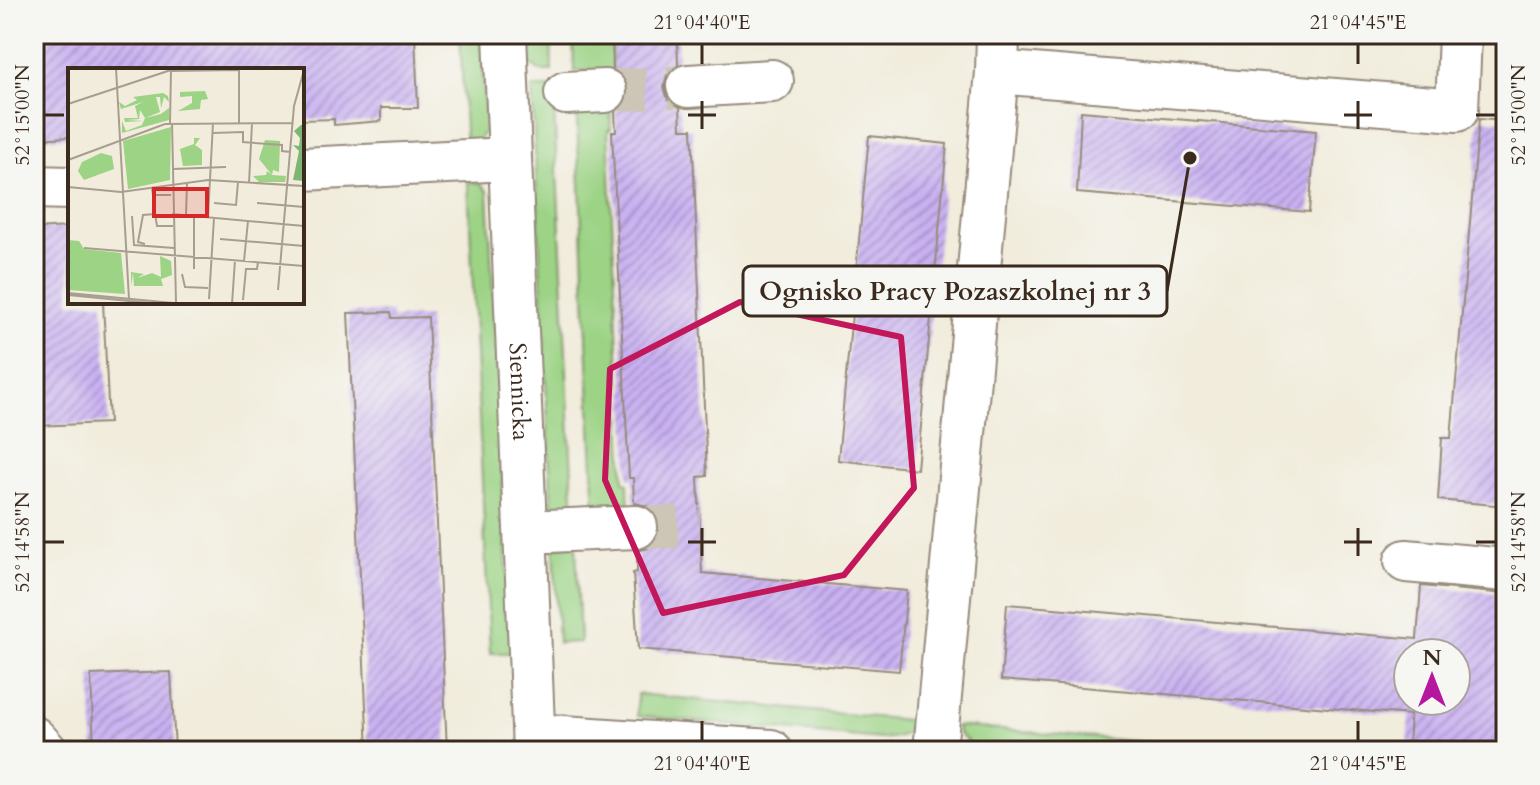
<svg xmlns="http://www.w3.org/2000/svg" width="1540" height="785" viewBox="0 0 1540 785" font-family="Cardo,serif">
<defs>
<pattern id="building-hatch" width="6" height="6" patternUnits="userSpaceOnUse" patternTransform="scale(2)"><rect width="6" height="6" fill="#c9b1f2"/><path d="M-1 1l2-2M0 6l6-6M5 7l2-2" fill="none" stroke="#a490c3"/></pattern>
</defs>
<rect width="100%" height="100%" fill="#f6f6f2"/>
<filter id="ink" filterUnits="userSpaceOnUse"><feTurbulence type="fractalNoise" baseFrequency=".0125" numOctaves="2"/><feDisplacementMap in="SourceGraphic" scale="16" xChannelSelector="R" yChannelSelector="G"/><feConvolveMatrix kernelMatrix="1 2 1 2 8 2 1 2 1" color-interpolation-filters="sRGB"/></filter>
<filter id="wash" filterUnits="userSpaceOnUse"><feTurbulence type="fractalNoise" baseFrequency=".006" numOctaves="4" result="noise"/><feDisplacementMap in="SourceGraphic" scale="32" xChannelSelector="R" yChannelSelector="G"/><feGaussianBlur stdDeviation="1.8" result="paint"/><feColorMatrix in="noise" values="0 0 0 0 0 0 0 0 0 0 0 0 0 0 0 0 0 1.4 0 .05"/><feComposite in="paint" operator="in"/></filter>
<g filter="url(#wash)">
<rect width="100%" height="100%" fill="#f1ecdb"/>
<path fill="#9cd385" stroke="#6c7e52" stroke-width="2" d="M460 34H480L486 129 473 148 466 150Z
M530 34H551L552 71H539L531 64Z
M573 34H608V38H612L613 71H574Z
M532 88H553L574 517 552 512Z
M610 97 611 129 608 130 624 482 628 483 629 513 595 514 576 99Z
M468 181 481 184 488 192 511 653H490Z
M576 544 580 642 558 643 554 548Z
M637 694 918 721C911 735 895 738 881 739L637 716Z
M956 726 1248 751H1038L971 745 959 734Z"/>
<g id="blocks">
<path fill="url(#building-hatch)" fill-rule="evenodd" d="M34 34H415L418 108H381V121L334 125V119L302 120V70H70V137L34 139Z
M612 34H677L678 65 667 75 664 87 668 100 680 108 681 129H692L707 476 698 477 702 573 907 591 899 671 638 649 633 573 637 572V551L648 548 657 539 660 525 656 513 648 506 634 503 633 478H629L612 132H616L615 112 626 103 629 91 625 77 613 69Z
M1081 111 1316 131 1309 212 1077 193Z
M1479 119 1506 121V506L1438 500 1442 438H1451Z
M869 136 947 144 917 469 838 460Z
M70 227V302H103L109 423 34 426V229Z
M391 312 392 318 428 317 447 751H368L348 313Z
M1421 586 1506 594V751L1408 746 1410 715 1001 680 1007 604 1417 639ZM1408 653H1456V701H1408Z
M171 672 175 751H94L91 675Z"/>
</g>
</g>
<g filter="url(#ink)">
<use href="#blocks" fill-opacity="0" stroke="#968b7c" stroke-width="2"/>
<g fill="none" stroke-linecap="round" stroke-linejoin="round">
<path stroke="#cdc5b5" stroke-width="42" stroke-dasharray="42 21" stroke-linecap="butt" d="M605 91 688 86
M636 527H700"/>
<g stroke="#968b7c" stroke-width="46">
<g id="street">
<path id="s1" d="M505 34 534 751"/>
<path d="M997 72 1457 110 1460 34"/>
<path d="M688 86 772 81"/>
<path d="M566 93 605 91"/>
<path d="M302 169 509 159"/>
<path d="M34 187 70 188"/>
<path d="M526 532 636 527"/>
<path d="M1406 561 1506 570"/>
<path d="M534 735 771 751"/>
<path d="M34 738 46 751"/>
<path d="M935 751 997 72 998 34"/>
</g>
</g>
<use href="#street" stroke="#fff" stroke-width="42"/>
</g>
</g>
<path fill="none" stroke="#c2185b" stroke-width="6" stroke-linejoin="round" d="M740 302 901 337 914 488 844 575 663 613 605 480 610 369Z"/>
<path fill="none" stroke="#3b2a1e" stroke-width="3" d="M702 44V64M1358 44V64M702 101V129M1358 101V129M44 115H64M688 115H716M1344 115H1372M1476 115H1496M702 528V556M1358 528V556M44 542H64M688 542H716M1344 542H1372M1476 542H1496M702 721V741M1358 721V741"/>
<g text-anchor="middle" dominant-baseline="central" stroke-width="6" stroke-linejoin="round" paint-order="stroke">
<g font-size="24" fill="#3b2a1e" stroke="#f6f6f2">
<text stroke="none"><textPath href="#s1" startOffset="358">Siennicka</textPath></text>
</g>
</g>
<g transform="translate(68 68)">
<rect width="236" height="236" fill="#f1ecdb"/>
<path d="M137 23 140 31 133 32 132 41 110 43 124 35V28L112 29V24ZM95 25 100 28 101 34 96 29 93 40 92 29H88L92 44 77 50 93 46 101 40V52L54 65V53L58 63 74 57 77 50 72 42 71 51 59 52 75 53 57 54 56 50H70L67 38 75 34 53 41 51 34 57 38 69 32 65 29ZM103 59 102 112 60 121 55 73ZM126 70H132L127 77 134 82V97L115 98 112 81 126 76ZM197 72 212 73 211 104 205 102 204 107 218 108 217 114H191L185 108 198 107 199 103 204 107 191 91ZM33 85 44 88 46 101 16 112 10 103 14 94ZM92 188 103 193 104 207 93 211 95 218H66L65 205 63 218V199V204L76 206 69 210 84 205 93 209Z" fill="#9cd385"/>
<path d="M233 57H236V113L225 112 231 83 225 77 231 78 232 70 226 63Z" fill="#7db572"/>
<path d="M0 172 11 173 16 181 53 185 57 226 0 222Z" fill="#9cd385"/>
<path fill="none" stroke="#a89e8f" stroke-width="2" d="M48 0 61 231M104 3 171 2M0 36 103 2 102 55M104 55 108 235M171 55V1M145 65 175 64V74M174 74 214 77V83L223 84M0 92 97 56 225 55M105 101 158 99M181 115 184 55M0 119 53 124 140 112 236 118M84 120 85 127H103M146 135 168 137 170 114M189 135 236 139M104 146 236 158M118 147 119 115M64 148 66 177 106 180M126 148V201M140 149 145 55M152 171 236 178M77 176 70 174 75 147 87 146 89 158H105M16 180 236 198M176 193 180 153M114 206 117 219 140 220M210 222 226 38 236 2M0 225 116 236M0 227 92 236M141 231 146 150M175 232 178 201H189L190 194M164 236 167 192"/>
<path fill="#d62828" fill-opacity="0.15" stroke="#d62828" stroke-width="4" d="M86 121H139V148H86Z"/>
<rect width="236" height="236" fill="none" stroke="#3b2a1e" stroke-width="4"/>
</g>
<path fill="none" stroke="#3b2a1e" stroke-width="3" d="M1190 158L1167 291"/>
<circle fill="#3b2a1e" stroke="#f6f6f2" stroke-width="3" cx="1190" cy="158" r="8"/>
<rect fill="#f6f6f2" stroke="#3b2a1e" stroke-width="3" x="743" y="266" width="424" height="50" rx="8"/>
<g font-size="26" text-anchor="middle" font-weight="bold" fill="#3b2a1e">
<text x="955" y="300">Ognisko Pracy Pozaszkolnej nr 3</text>
</g>
<rect width="1540" height="785" fill="none" stroke="#f6f6f2" stroke-width="88"/>
<g transform="translate(1432 677)"><circle r="38" fill="#f6f6f2" stroke="#aba49d" stroke-width="2"/>
<path d="M0-6L14 30L0 20L-14 30Z" fill="#b5179e"/>
<text y="-12" font-size="22" font-weight="bold" text-anchor="middle" fill="#3b2a1e">N</text>
</g>
<rect x="44" y="44" width="1452" height="697" fill="none" stroke="#3b2a1e" stroke-width="3"/>
<g font-size="20" text-anchor="middle" fill="#3b2a1e">
<text x="702" y="29">21°04'40"E</text>
<text x="1358" y="29">21°04'45"E</text>
<text transform="translate(22 115) rotate(-90)" y="7">52°15'00"N</text>
<text transform="translate(1518 115) rotate(-90)" y="7">52°15'00"N</text>
<text transform="translate(22 542) rotate(-90)" y="7">52°14'58"N</text>
<text transform="translate(1518 542) rotate(-90)" y="7">52°14'58"N</text>
<text x="702" y="770">21°04'40"E</text>
<text x="1358" y="770">21°04'45"E</text>
</g>
</svg>
